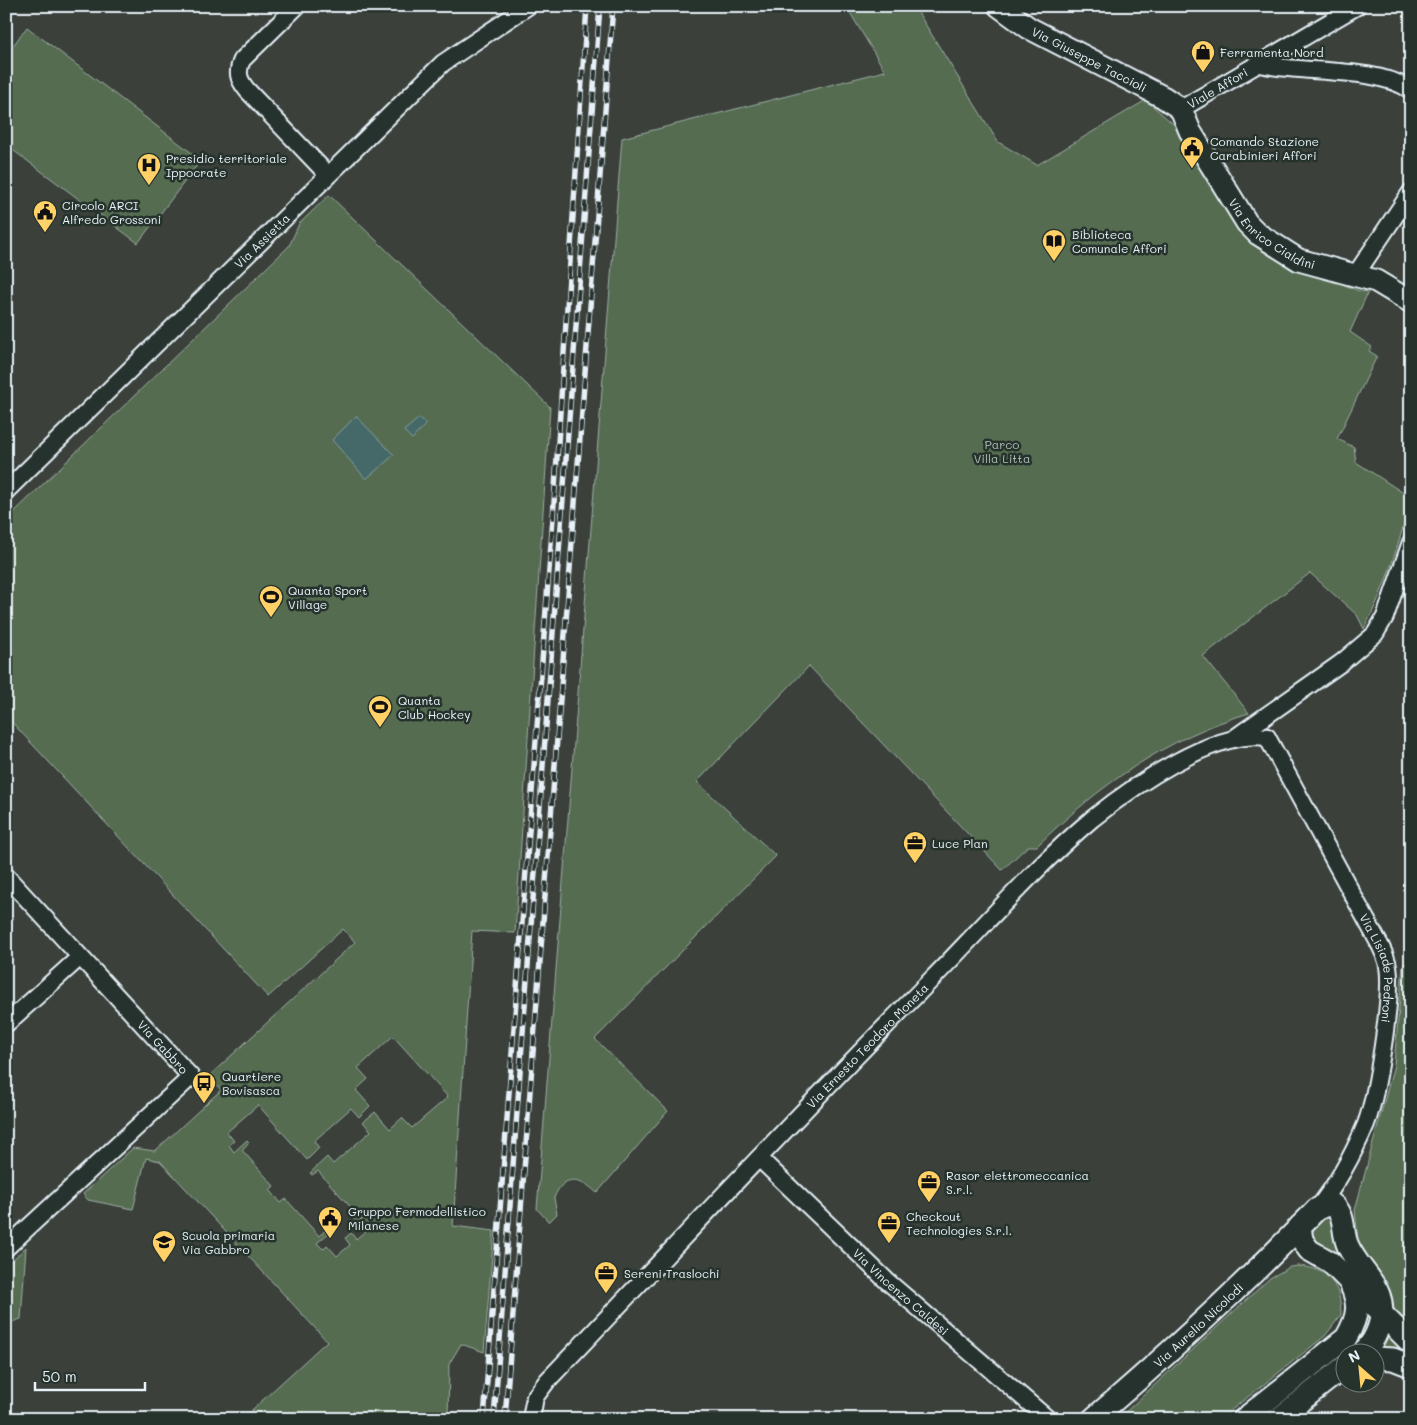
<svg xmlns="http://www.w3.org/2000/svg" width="1417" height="1425" viewBox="0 0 1417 1425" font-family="Mali,sans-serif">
<rect width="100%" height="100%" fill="#3b403b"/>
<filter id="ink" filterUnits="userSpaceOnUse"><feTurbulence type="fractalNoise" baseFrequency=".02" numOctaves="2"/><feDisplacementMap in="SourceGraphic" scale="10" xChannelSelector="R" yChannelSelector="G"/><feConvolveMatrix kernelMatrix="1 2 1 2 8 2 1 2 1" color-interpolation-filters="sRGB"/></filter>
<g filter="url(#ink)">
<path fill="#556c51" stroke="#9eaea4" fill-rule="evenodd" d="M846 6H914L998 142 1037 165 1146 100 1180 130 1267 252 1359 291 1368 292 1350 332 1372 347 1369 351 1377 356 1337 439 1354 447 1356 462 1411 498C1399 544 1386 587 1364 629L1357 615 1310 573 1203 656 1249 713C1167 737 1097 787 1037 846H1028L1002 870 809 666 697 782 776 856 595 1039 668 1111 597 1193C580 1177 564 1173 554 1198L557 1214 549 1222 537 1209 622 138 885 71Z
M27 27 201 160 138 243 6 145V55Z
M329 195 550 407 515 933 472 931 453 1226 494 1231 484 1352 461 1344 449 1364 448 1419H242L327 1341 160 1161 146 1158 133 1209 88 1200 83 1194 133 1148 155 1151 221 1090 209 1076 355 942 343 929 268 997 6 716V520L289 246 299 224ZM393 1036 448 1097 412 1128 402 1118 390 1129 375 1112 363 1122 371 1131 333 1164 327 1157 310 1173 312 1175 318 1171 356 1213 352 1217 357 1223 361 1219 369 1228 356 1239 351 1233 345 1238 350 1245 337 1256 327 1245 323 1249 317 1243 331 1231 328 1228 319 1236 286 1199 281 1203 270 1190 274 1186 242 1150 249 1142 247 1140 234 1152 229 1145 234 1141 227 1132 258 1105 307 1160 319 1148 314 1141 351 1108 359 1117 370 1106 356 1090 368 1079 358 1068Z
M1411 960V1325L1391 1306 1386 1285 1358 1240 1355 1210 1394 1065 1403 965Z
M1326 1215 1331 1216 1363 1277 1313 1244 1309 1222Z
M26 1247 21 1319 12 1322 6 1316V1266Z
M1298 1266C1329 1268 1341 1285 1341 1315L1325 1336 1220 1419H1118L1270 1278 1290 1267Z
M1387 1329 1411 1352V1357L1389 1348 1379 1347Z"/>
<path fill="#446967" stroke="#869fa1" d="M356 416 394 455 366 479 332 440Z
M419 418 426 424 412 439 404 431Z"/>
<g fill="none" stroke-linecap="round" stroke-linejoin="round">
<g stroke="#e8f1f8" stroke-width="20">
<g id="minor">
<path d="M297 6 242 60C236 73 239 80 247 90L327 174"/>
<path d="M1260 64C1305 74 1373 66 1411 90"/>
<path id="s1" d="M1181 109 1357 6"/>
<path d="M1354 277 1411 192"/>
<path id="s2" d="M6 491 443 63 528 6"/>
<path d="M1236 737 1341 663 1375 634 1385 617 1411 542"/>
<path id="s3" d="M1267 737 1380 945C1383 951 1387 959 1388 966 1393 996 1377 1095 1366 1124 1353 1155 1338 1183 1317 1209"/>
<path id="s4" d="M6 876 191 1077 6 1248"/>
<path d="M6 1024 80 957"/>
<path id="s5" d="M759 1158 887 1281 1048 1419"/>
<path id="s6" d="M531 1419 535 1397 547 1381C675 1247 801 1111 932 979 984 926 1035 867 1092 819 1132 787 1214 729 1267 737"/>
</g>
</g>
<g stroke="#e8f1f8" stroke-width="25">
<g id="tertiary">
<path id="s7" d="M999 6 1029 28 1163 97 1181 109 1190 131 1247 223 1258 234 1299 260 1376 281 1411 302"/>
<path d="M1300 1226 1302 1240 1309 1250 1330 1262 1411 1343"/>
<path d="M1374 1358 1393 1359 1411 1366"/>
<path id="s8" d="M1093 1419C1171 1352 1246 1283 1317 1209L1332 1204C1347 1215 1341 1231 1348 1246 1361 1275 1391 1289 1379 1326 1376 1336 1371 1345 1363 1352"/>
<path d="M1244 1419 1346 1338C1360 1314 1360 1302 1347 1277"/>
<path d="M1278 1419 1344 1367"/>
</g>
</g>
<use href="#minor" stroke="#26332d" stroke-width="16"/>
<use href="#tertiary" stroke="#26332d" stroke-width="21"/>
<g stroke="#e8f1f8" stroke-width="5.5">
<path id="rail" d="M484 1419 553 518 587 6
M494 1419 600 6
M505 1419 613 6"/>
</g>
<use href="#rail" stroke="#26332d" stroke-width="4" stroke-dasharray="11" stroke-linecap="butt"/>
</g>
</g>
<defs>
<g id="shop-pin" transform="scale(1.25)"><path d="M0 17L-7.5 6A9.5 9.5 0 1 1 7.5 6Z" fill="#ffd166" stroke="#26332d"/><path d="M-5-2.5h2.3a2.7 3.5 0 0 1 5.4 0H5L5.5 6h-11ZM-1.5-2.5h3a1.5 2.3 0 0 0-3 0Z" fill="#111"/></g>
<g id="civic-pin" transform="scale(1.25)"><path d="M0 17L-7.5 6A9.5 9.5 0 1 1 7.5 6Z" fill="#ffd166" stroke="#26332d"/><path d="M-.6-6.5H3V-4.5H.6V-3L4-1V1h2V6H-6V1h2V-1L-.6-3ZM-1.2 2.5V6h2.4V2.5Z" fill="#111"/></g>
<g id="hospital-pin" transform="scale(1.25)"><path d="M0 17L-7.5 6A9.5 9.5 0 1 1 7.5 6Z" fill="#ffd166" stroke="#26332d"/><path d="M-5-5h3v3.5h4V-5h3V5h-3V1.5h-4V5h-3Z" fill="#111"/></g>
<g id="library-pin" transform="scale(1.25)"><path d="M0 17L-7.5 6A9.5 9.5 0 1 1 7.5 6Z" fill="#ffd166" stroke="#26332d"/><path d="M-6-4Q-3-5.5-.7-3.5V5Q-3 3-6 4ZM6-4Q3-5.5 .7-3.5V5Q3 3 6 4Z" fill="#111"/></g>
<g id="stadium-pin" transform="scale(1.25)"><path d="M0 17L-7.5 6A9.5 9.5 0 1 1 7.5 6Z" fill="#ffd166" stroke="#26332d"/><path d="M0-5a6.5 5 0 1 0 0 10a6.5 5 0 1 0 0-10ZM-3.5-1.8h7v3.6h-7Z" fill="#111"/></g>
<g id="office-pin" transform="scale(1.25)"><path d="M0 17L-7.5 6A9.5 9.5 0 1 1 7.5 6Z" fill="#ffd166" stroke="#26332d"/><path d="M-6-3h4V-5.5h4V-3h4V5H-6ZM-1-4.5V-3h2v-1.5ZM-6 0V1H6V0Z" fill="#111"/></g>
<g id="bus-pin" transform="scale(1.25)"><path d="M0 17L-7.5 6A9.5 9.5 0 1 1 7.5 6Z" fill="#ffd166" stroke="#26332d"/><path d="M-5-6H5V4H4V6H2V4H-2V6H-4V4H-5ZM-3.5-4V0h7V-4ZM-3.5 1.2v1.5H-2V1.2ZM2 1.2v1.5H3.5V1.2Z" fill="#111"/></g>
<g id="school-pin" transform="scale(1.25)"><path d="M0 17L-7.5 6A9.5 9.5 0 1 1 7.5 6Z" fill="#ffd166" stroke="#26332d"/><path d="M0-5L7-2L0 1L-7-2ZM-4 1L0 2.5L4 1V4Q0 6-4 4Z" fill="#111"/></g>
</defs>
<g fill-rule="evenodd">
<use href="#shop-pin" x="1203" y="52"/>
<use href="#civic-pin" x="1192" y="148"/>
<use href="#hospital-pin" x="149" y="165"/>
<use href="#civic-pin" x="45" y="212"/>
<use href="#library-pin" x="1054" y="241"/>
<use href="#stadium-pin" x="271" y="597"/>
<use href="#stadium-pin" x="380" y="707"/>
<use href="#office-pin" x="915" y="843"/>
<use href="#bus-pin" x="204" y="1083"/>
<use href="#office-pin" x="929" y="1182"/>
<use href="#civic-pin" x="330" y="1218"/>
<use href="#office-pin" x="889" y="1223"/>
<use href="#school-pin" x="164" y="1242"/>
<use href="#office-pin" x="606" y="1273"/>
</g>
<g text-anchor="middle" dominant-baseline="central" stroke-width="5" stroke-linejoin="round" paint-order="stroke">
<g font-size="12" fill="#e8f1f8" stroke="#26332d" text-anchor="start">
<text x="1220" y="52">Ferramenta Nord</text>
<text x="1210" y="141">Comando Stazione<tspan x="1210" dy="14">Carabinieri Affori</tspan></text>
<text x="166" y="158">Presidio territoriale<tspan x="166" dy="14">Ippocrate</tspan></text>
<text x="62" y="205">Circolo ARCI<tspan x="62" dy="14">Alfredo Grossoni</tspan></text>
<text x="1072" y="234">Biblioteca<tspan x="1072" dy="14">Comunale Affori</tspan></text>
<text x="288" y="590">Quanta Sport<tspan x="288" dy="14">Village</tspan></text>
<text x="398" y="700">Quanta<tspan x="398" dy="14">Club Hockey</tspan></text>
<text x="932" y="843">Luce Plan</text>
<text x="222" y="1076">Quartiere<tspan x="222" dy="14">Bovisasca</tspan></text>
<text x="946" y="1175">Rasor elettromeccanica<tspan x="946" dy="14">S.r.l.</tspan></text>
<text x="348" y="1211">Gruppo Fermodellistico<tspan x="348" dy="14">Milanese</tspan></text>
<text x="906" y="1216">Checkout<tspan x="906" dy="14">Technologies S.r.l.</tspan></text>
<text x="182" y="1235">Scuola primaria<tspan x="182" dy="14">Via Gabbro</tspan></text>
<text x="624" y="1273">Sereni Traslochi</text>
</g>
<g font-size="12" fill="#e8f1f8" stroke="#26332d">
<text stroke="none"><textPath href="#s7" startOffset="105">Via Giuseppe Taccioli</textPath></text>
<text stroke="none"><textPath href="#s1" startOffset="42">Viale Affori</textPath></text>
<text stroke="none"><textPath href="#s7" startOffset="368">Via Enrico Cialdini</textPath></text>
<text stroke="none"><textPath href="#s2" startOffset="358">Via Assietta</textPath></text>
<text stroke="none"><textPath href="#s3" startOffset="259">Via Lisiade Pedroni</textPath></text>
<text stroke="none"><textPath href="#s6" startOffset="506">Via Ernesto Teodoro Moneta</textPath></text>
<text stroke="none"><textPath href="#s4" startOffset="232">Via Gabbro</textPath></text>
<text stroke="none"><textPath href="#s5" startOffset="195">Via Vincenzo Caldesi</textPath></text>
<text stroke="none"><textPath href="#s8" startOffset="141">Via Aurelio Nicolodi</textPath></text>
</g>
<g font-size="12" fill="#adbcb5" stroke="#26332d">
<text x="1002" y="444">Parco<tspan x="1002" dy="14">Villa Litta</tspan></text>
</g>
</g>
<rect width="1417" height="1425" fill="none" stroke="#26332d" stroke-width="25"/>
<rect x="12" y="12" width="1392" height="1400" fill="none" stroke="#e8f1f8" stroke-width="2" filter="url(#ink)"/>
<g transform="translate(1360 1368) rotate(333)"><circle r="24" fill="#26332d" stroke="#747f7e"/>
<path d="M0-4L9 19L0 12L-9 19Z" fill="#ffd166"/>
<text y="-8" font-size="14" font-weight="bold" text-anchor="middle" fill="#e8f1f8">N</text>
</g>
<path d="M35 1382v8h110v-8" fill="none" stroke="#e8f1f8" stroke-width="2.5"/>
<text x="42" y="1382" font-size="15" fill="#e8f1f8" stroke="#26332d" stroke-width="4" paint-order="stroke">50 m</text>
</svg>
